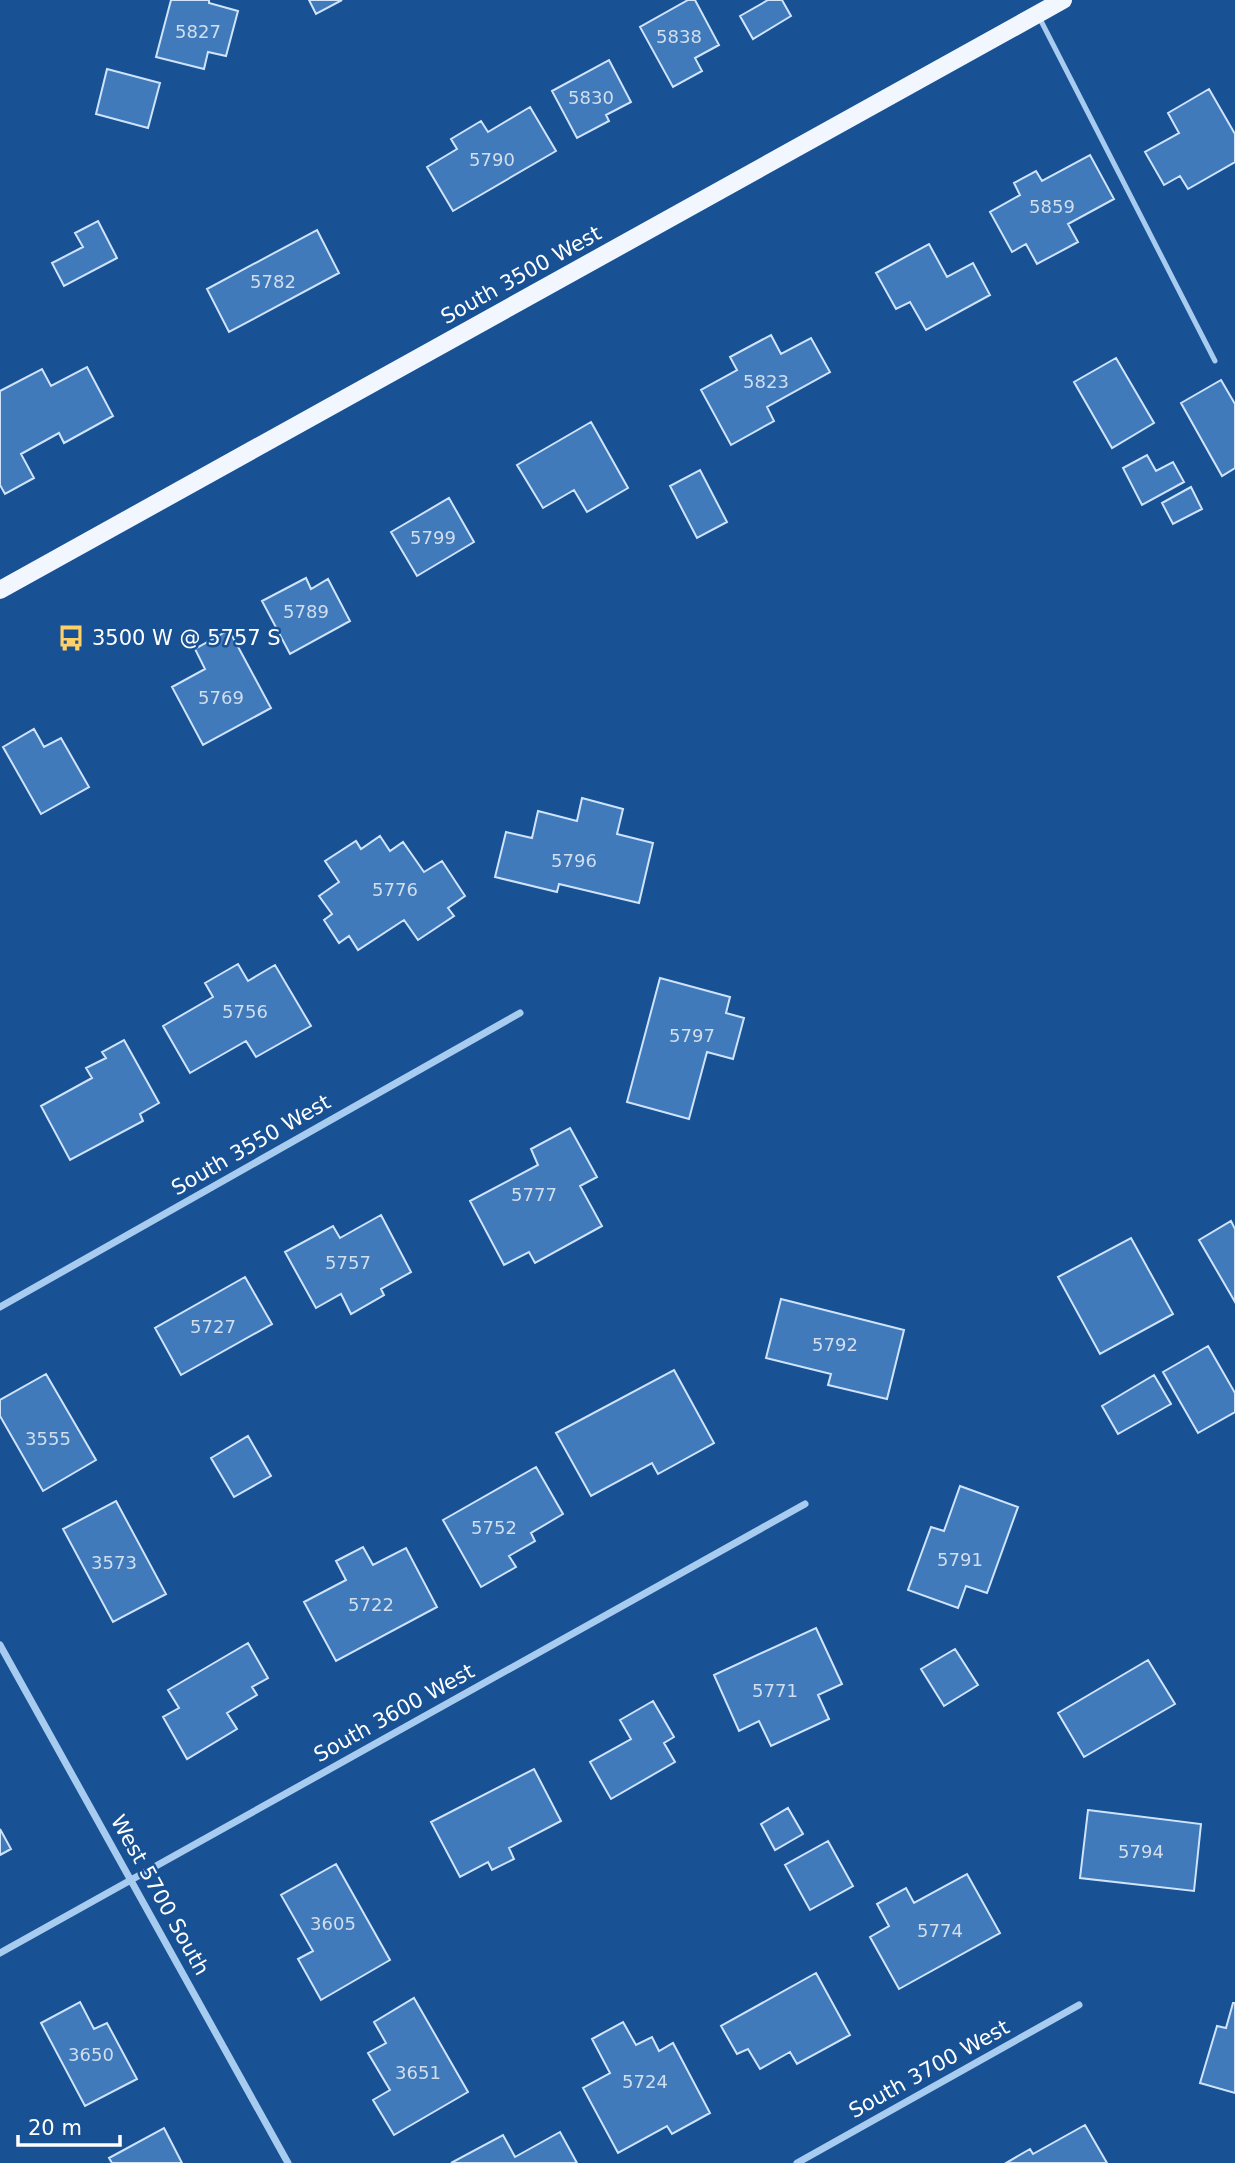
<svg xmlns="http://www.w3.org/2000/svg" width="1235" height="2163" viewBox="0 0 1235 2163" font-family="'DejaVu Sans',sans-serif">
<rect width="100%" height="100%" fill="#185194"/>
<path fill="#417abb" stroke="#cfe4fb" stroke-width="2" d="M171 0H209V3L238 11 226 56 208 52 204 69 156 57Z
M309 0H342L316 14Z
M688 0H695L719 45 695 58 702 71 673 87 640 27Z
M768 0H782L791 16 753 39 740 16Z
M609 60 631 102 606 115 609 121 577 138 552 91Z
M107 69 160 83 148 128 96 114Z
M1209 89 1235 134V162L1188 189 1180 176 1164 185 1145 152 1179 133 1168 113Z
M530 107 556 151 453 211 427 167 457 149 451 139 481 121 488 132Z
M1090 155 1114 199 1068 224 1078 242 1037 264 1026 244 1012 252 990 212 1020 195 1014 183 1036 171 1042 181Z
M98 221 117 258 64 286 52 263 83 247 75 233Z
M317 230 339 273 229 332 207 289Z
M929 244 947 277 973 263 990 295 926 330 910 302 896 309 876 273Z
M771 335 781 354 811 338 830 372 767 407 774 421 731 445 701 390 737 370 730 357Z
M1116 358 1154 423 1112 448 1074 382Z
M87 367 113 416 64 443 59 433 21 454 34 478 5 494 0 485V391L42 369 51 386Z
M1221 380 1235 404V468L1222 476 1181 403Z
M591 422 628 488 587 512 574 490 543 508 517 465Z
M1147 455 1156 471 1173 462 1184 482 1142 505 1123 468Z
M700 470 727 522 697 538 670 486Z
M1191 487 1202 509 1173 524 1162 503Z
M449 498 474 542 417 576 391 532Z
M306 578 311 589 328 579 350 621 290 654 262 601Z
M229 630 271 708 203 745 172 687 205 669 195 649Z
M34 729 44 747 61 738 89 787 41 814 3 747Z
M582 798 623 809 617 834 653 843 639 903 559 884 557 892 495 877 506 832 532 838 538 811 577 821Z
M380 836 390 851 403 842 424 872 442 861 465 896 448 908 454 916 418 940 404 920 358 950 349 936 339 943 324 920 332 914 319 896 339 882 325 861 356 841 361 849Z
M238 964 248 981 275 965 311 1026 256 1057 246 1041 190 1073 163 1026 213 997 205 983Z
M660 978 730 997 726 1013 744 1018 733 1059 707 1052 689 1119 627 1102Z
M124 1040 159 1103 140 1114 143 1121 70 1160 41 1106 92 1078 86 1068 106 1058 102 1052Z
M570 1128 597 1177 580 1186 602 1226 535 1263 529 1252 504 1265 470 1201 538 1165 531 1149Z
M381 1215 411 1272 381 1289 384 1295 351 1314 341 1294 316 1308 285 1252 333 1226 340 1238Z
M1231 1221 1235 1229V1302L1199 1240Z
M1131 1238 1173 1314 1100 1354 1058 1277Z
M245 1277 272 1324 181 1375 155 1328Z
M781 1299 904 1330 887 1399 828 1385 831 1374 766 1358Z
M1208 1346 1235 1393V1412L1198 1433 1163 1372Z
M674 1370 714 1443 658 1474 652 1463 591 1496 556 1433Z
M46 1374 96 1460 43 1491 0 1416V1400Z
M1154 1375 1171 1404 1118 1434 1102 1406Z
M248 1436 271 1476 234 1497 211 1458Z
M536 1467 563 1514 531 1533 535 1541 509 1556 516 1567 481 1587 443 1520Z
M960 1486 1018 1507 987 1593 966 1586 958 1608 908 1590 931 1527 944 1531Z
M116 1501 166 1594 113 1622 63 1529Z
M363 1547 373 1565 406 1548 437 1607 336 1661 304 1602 346 1580 336 1561Z
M816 1628 842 1684 818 1695 829 1719 771 1746 759 1721 739 1731 714 1675Z
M248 1643 268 1678 252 1687 257 1695 227 1713 237 1729 187 1759 163 1717 179 1708 168 1690Z
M955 1649 978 1685 944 1706 921 1669Z
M1148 1660 1175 1704 1084 1757 1058 1713Z
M653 1701 674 1737 664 1743 675 1762 611 1799 590 1762 631 1739 620 1720Z
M534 1769 561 1821 509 1848 514 1859 492 1870 488 1862 460 1877 431 1822Z
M788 1808 803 1834 775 1850 761 1824Z
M1088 1810 1201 1824 1194 1891 1080 1878Z
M0 1829 11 1849 0 1855Z
M828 1841 853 1886 810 1910 785 1865Z
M336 1864 390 1960 321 2000 298 1959 313 1951 281 1895Z
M967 1874 1000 1933 899 1989 870 1937 889 1926 877 1904 906 1888 914 1903Z
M816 1973 850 2035 797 2064 790 2052 760 2069 748 2049 737 2054 721 2026Z
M414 1998 468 2092 394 2135 373 2100 390 2090 368 2053 386 2043 374 2022Z
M80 2002 94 2029 107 2023 137 2079 85 2106 41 2023Z
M1233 2003H1235V2093L1200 2083 1217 2026 1226 2028Z
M623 2022 636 2045 652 2037 659 2051 673 2043 710 2113 672 2134 667 2126 618 2153 583 2088 610 2073 592 2039Z
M1085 2125 1107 2163H1006L1030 2149 1033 2154Z
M164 2128 182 2163H112L109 2158Z
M560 2132 577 2163H451L503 2135 515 2157Z"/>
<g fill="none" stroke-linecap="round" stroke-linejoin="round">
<path stroke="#a8cbf0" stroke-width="5" d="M1039 17 1215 361"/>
<path stroke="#a8cbf0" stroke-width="7" d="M0 1307 520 1013
M0 1645 288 2163
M0 1953 805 1504
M797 2163 1079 2005"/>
<path stroke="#f2f7ff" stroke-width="18" d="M0 590 1063 0"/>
</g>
<defs>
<g id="bus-bare" transform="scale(2.1)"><path d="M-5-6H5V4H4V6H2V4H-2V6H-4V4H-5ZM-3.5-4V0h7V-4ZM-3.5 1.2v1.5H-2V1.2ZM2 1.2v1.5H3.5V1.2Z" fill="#ffd068" stroke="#185194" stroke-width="2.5" paint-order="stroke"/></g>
</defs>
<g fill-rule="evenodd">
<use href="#bus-bare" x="71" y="638"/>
</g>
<g text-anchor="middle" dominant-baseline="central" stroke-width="5" stroke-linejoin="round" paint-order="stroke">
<g font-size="18" fill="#d0deee">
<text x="198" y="31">5827</text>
<text x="679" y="36">5838</text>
<text x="591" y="97">5830</text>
<text x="492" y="159">5790</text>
<text x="1052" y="206">5859</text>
<text x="273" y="281">5782</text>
<text x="766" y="381">5823</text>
<text x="433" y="537">5799</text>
<text x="306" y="611">5789</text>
<text x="221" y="697">5769</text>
<text x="574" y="860">5796</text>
<text x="395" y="889">5776</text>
<text x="245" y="1011">5756</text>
<text x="692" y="1035">5797</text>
<text x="534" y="1194">5777</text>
<text x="348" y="1262">5757</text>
<text x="213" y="1326">5727</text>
<text x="835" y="1344">5792</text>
<text x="48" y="1438">3555</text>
<text x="494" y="1527">5752</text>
<text x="960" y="1559">5791</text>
<text x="114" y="1562">3573</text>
<text x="371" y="1604">5722</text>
<text x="775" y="1690">5771</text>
<text x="1141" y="1851">5794</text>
<text x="333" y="1923">3605</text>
<text x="940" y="1930">5774</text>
<text x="91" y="2054">3650</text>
<text x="418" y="2072">3651</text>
<text x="645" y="2081">5724</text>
</g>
<g font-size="21" fill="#fff" stroke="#185194">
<text transform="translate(521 275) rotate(-29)">South 3500 West</text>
<text transform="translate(251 1145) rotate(-30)">South 3550 West</text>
<text transform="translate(394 1713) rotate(-29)">South 3600 West</text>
<text transform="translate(160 1895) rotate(61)">West 5700 South</text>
<text transform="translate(929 2069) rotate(-29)">South 3700 West</text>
</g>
<g font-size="21" fill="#fff" stroke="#185194" text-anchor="start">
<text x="92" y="638">3500 W @ 5757 S</text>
</g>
</g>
<path d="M18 2135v10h102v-10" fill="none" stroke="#ffffff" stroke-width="3.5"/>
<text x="28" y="2135" font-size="21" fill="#ffffff" stroke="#185194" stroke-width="5" paint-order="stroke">20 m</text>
</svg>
